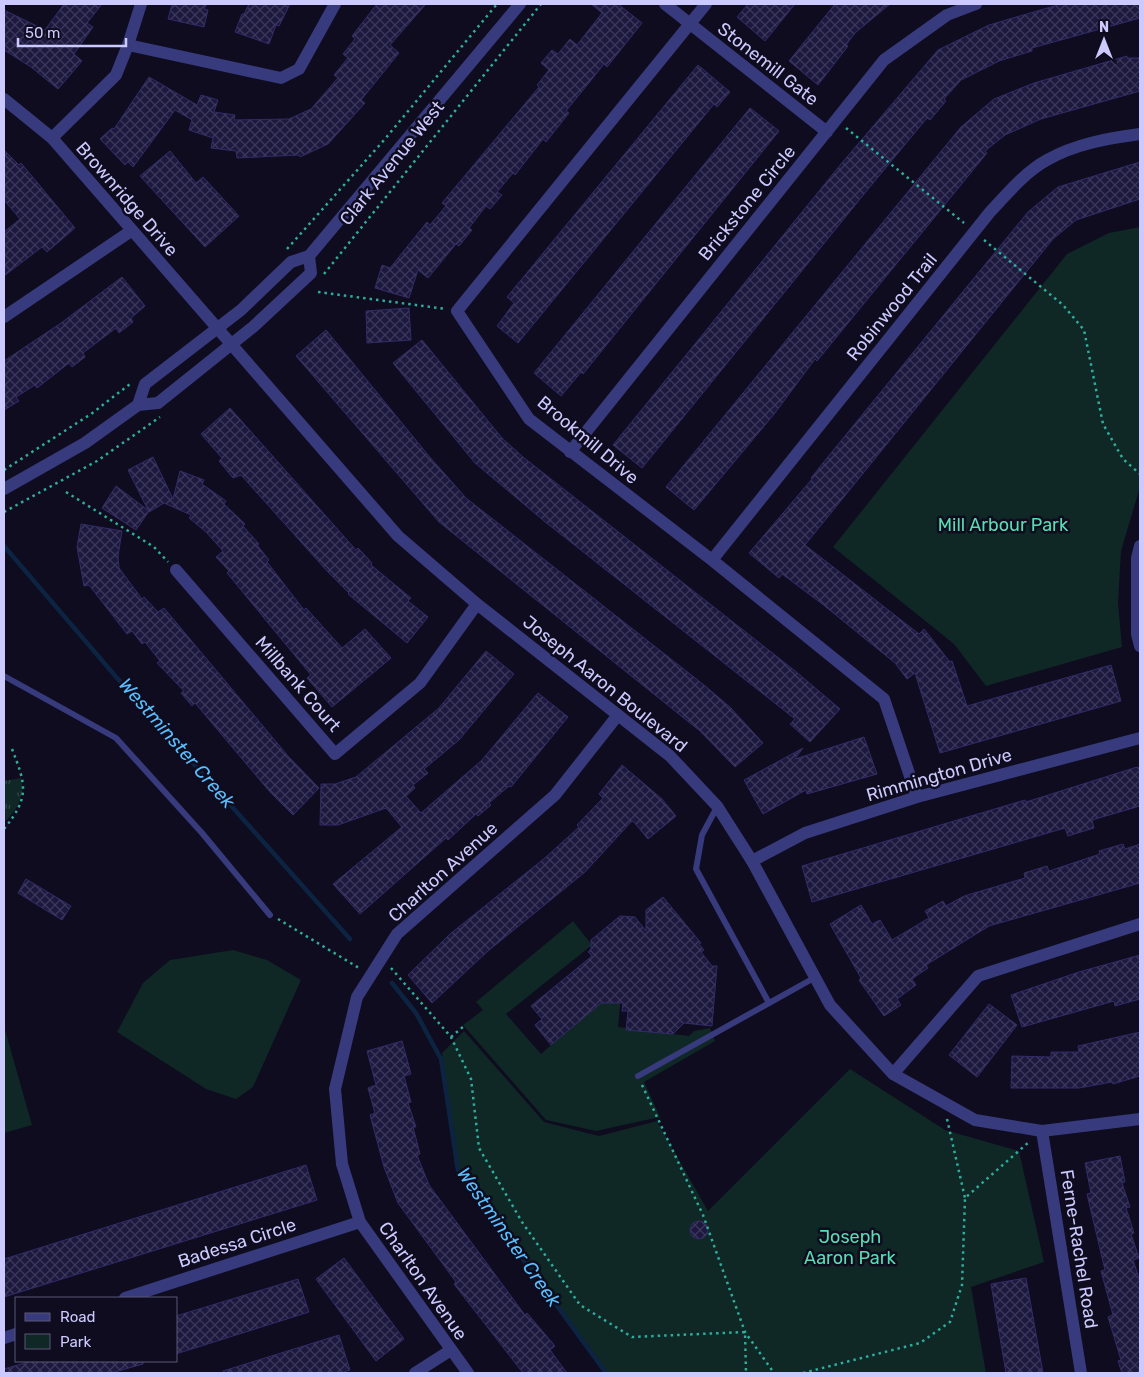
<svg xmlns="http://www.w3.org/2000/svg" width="1144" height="1377" viewBox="0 0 1144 1377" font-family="Rubik,sans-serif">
<defs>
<pattern id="grass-tufts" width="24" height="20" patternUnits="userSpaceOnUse" patternTransform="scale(1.25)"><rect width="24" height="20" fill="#0f2725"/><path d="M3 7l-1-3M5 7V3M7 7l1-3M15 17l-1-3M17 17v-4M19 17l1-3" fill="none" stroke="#314546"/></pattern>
<pattern id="building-cross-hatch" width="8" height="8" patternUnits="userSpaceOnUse" patternTransform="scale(1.25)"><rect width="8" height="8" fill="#1d183e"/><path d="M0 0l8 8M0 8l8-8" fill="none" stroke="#3c385b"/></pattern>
</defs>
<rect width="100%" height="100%" fill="#0e0c1e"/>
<path fill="url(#grass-tufts)" d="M21 778C25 795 17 811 4 822V781Z"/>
<path fill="#0f2725" d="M1140 227V487L1121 551 1118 603 1122 647 986 686 954 644 833 547 1067 254 1109 233Z
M573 921 592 945 506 1014 541 1054 613 990 621 994 618 1027 689 1036 694 1031 710 1028 715 1041 644 1082 660 1117 596 1131 546 1120 463 1025 483 1010 476 1002Z
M233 950 267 960 301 980 253 1087 236 1099 206 1089 117 1032 143 983 170 960Z
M4 1026 32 1125 4 1133Z
M464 1031 544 1122 599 1136 657 1121 708 1211 850 1069 945 1130 1019 1151 1044 1262 971 1287 986 1373H608L455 1167 442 1053Z"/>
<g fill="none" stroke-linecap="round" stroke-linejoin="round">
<path stroke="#0c2442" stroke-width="4.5" d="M4 546 117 678 350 939
M392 983 416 1013 441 1059 458 1170 606 1373"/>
</g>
<path fill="url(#building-cross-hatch)" stroke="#322b6a" d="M64 4H102L87 23 93 27 74 54 82 61 58 89 31 67 4 50V10L45 30Z
M172 4H207L204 9 208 10 204 27 168 19Z
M249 4H290L279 26 276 25 269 44 235 32 242 14H244Z
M377 4H426L390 45 399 53 361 100 365 103 328 144 300 157 299 155 237 158 236 151 211 148 213 138 189 130 192 120 175 110 133 167 128 162 125 165 100 139 112 128 114 129 149 77 197 105 201 95 218 100 214 112 235 115 234 120 289 119 311 109 338 78 334 75 348 58 343 54 355 39 352 36Z
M591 4H618L642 23 607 67 604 64 592 79 566 111 569 113 546 142 543 139 515 175 513 173 497 192 502 195 490 209 486 206 469 228 472 230 459 246 456 244 428 278 418 270 409 298 375 288 382 265 390 268 427 222 430 225 446 206 442 203 539 87 537 85 549 70 541 63 552 50 558 54 570 39 577 45 602 13Z
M748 4H795L765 41 737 17Z
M835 4H890L855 33 846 45 848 46 818 85 789 61Z
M1061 4H1140V18L1032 48V51L999 61 961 80 944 99 946 101 930 120 927 118 869 188 642 468 613 445 841 164 938 50 989 25Z
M1127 56V58H1140V91L1041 119 1005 135 985 151 987 153 817 361 815 359 775 413 694 510 666 487 961 127 994 99 1034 83Z
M698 65 730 92 717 107 714 104 518 343 497 326 514 303 507 297Z
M750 108 779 131 583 374 581 372 561 396 534 373Z
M4 150 19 165 21 163 75 228 47 252 42 247 4 276V232L20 219 4 200Z
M170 151 196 183 203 177 239 216 205 247 140 176Z
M1140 162V199L1076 220 1053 239 805 545 919 634 924 629 950 662 952 661 967 706 1111 665 1121 701 940 753 915 673 907 679 895 663 821 603 782 574 779 578 749 553 812 479 811 478 831 453 1028 212 1058 187Z
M122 277 145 306 131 318 133 322 119 333 116 328 83 353 85 357 72 367 69 363 37 388 35 385 16 397 19 401 4 410V361L61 323Z
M409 308 411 340 367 343 366 311Z
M326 330 428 455 466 498 704 685 730 707 763 743 735 767 700 731 439 522 296 356Z
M422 340 502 438 523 457 794 670 840 709 810 742 790 724 795 719 544 521 475 463 393 363Z
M230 408 356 550 358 548 372 563 371 565 411 598 408 601 428 617 407 643 348 594 349 593 326 570 241 475 233 478 219 461 222 458 201 434Z
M153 457 173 499 180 471 204 480 202 484 226 501 224 504 245 524 243 526 259 544 257 545 269 560 267 562 304 610 306 608 342 648 365 629 391 658 332 707 307 678 311 675 227 573 229 571 216 557 223 551 206 532 189 518 191 515 164 503 149 512 128 470Z
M116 486 149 511 136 530 102 508Z
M81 524 122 531 118 556 119 568 142 599 144 597 158 612 164 608 288 756 319 788 293 815 270 792 195 703 192 706 181 693 184 691 157 663 160 661 145 642 142 644 132 631 127 634 89 585 84 586 77 547Z
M486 651 514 674 459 740 424 769 428 773 413 785 415 788 406 796 421 813 482 760 538 693 568 717 511 787 509 786 489 803 491 805 478 816 476 814 448 840 446 838 360 914 333 884 402 827 386 808 338 825H320L321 784H335L356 777 439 708Z
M864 737 877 774 807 794 806 790 763 814 744 780 803 748 795 759Z
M622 765 662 799 676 816 648 839 633 821 631 822 585 872 488 951 432 1003 408 975 450 934 546 857 579 827 577 825 603 798 599 794Z
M1137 767 1140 768V806L1092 820 1094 828 1068 836 1065 828 812 902 802 866 1025 800 1026 802Z
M1123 844 1125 849 1140 844V883L989 926 926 965 928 968 912 979 916 985 897 999 901 1005 884 1016 859 980 861 978 830 924 861 905 872 924 880 920 892 940 929 918 925 911 943 901 946 906 964 896 1025 878 1024 873 1047 866 1049 871 1100 854 1099 851Z
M26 879 71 906 62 920 18 893Z
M663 897 701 943 699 944 704 950 701 952 712 966H717L712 1026 684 1023 673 1034 626 1030 628 1011H622L623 1003H601L551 1045 535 1025 542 1019 531 1006 592 956 588 952 591 949V940L620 916 635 917 646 931V910Z
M1140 955V999L1115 1006 1114 1001 1022 1027 1011 995 1079 972Z
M989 1004 1017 1025 977 1077 949 1055Z
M1140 1032V1076L1113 1084 1112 1082 1079 1088H1011L1012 1056 1051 1057V1052H1079L1078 1046Z
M402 1041 411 1074 404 1076 411 1102 408 1103 416 1127H413L420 1154 417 1155 429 1185 525 1315 527 1313 555 1346 550 1350 567 1373H523L454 1284 456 1282 398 1203 384 1167 370 1115 375 1113 368 1088 376 1085 367 1051Z
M1120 1156 1125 1182 1122 1183 1130 1207 1126 1208 1134 1233 1131 1234 1139 1258 1133 1260 1140 1281V1373H1122L1118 1361 1121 1360 1108 1317 1113 1315 1101 1271 1105 1270 1087 1194 1091 1193 1085 1163Z
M306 1165 317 1200 4 1297V1259Z
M690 1230a9 9 0 1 1 18 0a9 9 0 1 1-18 0Z
M344 1258 404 1339 376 1361 316 1279Z
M1026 1278 1043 1373H1006L991 1284Z
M298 1279 309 1312 176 1354V1316Z
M339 1335 350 1370 341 1373H223V1371Z
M31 1361H143V1364L111 1373H4V1369Z"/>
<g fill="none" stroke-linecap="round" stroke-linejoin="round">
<path stroke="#2ead9c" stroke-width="2.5" stroke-dasharray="2.5 4" stroke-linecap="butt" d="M846 128 964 223
M984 240 1063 305 1084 330 1103 424 1123 459 1140 474
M287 249 385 139 497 4
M324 274 541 4
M318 292 446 309
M4 470 91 414 130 384
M66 492 154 547 168 562
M4 512 97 461 160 417
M4 829C30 797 26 785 12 749
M278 919 359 968
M391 968 451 1037 471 1079 479 1148 522 1222 580 1305 632 1337 745 1332 746 1373
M451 1037 464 1026
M642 1085 703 1215 745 1332 774 1373
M947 1119 965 1198
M803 1373 920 1343 950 1322 962 1285 965 1198 1029 1142"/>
<path stroke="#373a7c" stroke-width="6" d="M4 676 116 738 202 833 270 915
M717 807 702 835 696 869 769 1003
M638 1076 814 978"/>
<path stroke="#373a7c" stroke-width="12" d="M665 4 827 132
M706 4 457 311 529 419 712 560 884 699 917 797
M128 45 281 78 299 69 335 4
M52 138 116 75 128 45 141 4
M4 317 131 231
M570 452 884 60 947 15 976 4
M1140 546 1137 558V634L1140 646
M712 560 990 212C1007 194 1025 172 1047 160 1075 144 1109 138 1140 134
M176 570 335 754 420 683 477 604
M752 861 805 833 917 797 1140 738
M893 1074 978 976 1140 924
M1042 1131 1081 1373
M125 1298 360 1222
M4 1338 16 1334
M415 1373 451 1350
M468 1373 360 1222 342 1164 335 1089 357 997 397 934 555 795 618 715"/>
<path stroke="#373a7c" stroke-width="12" d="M4 99 52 138 398 536 477 604 670 756 717 806 752 861 830 1005 893 1074 975 1120 1042 1131 1140 1119
M138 405 145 384 241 310 291 262 309 256 520 4
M4 489 85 443 138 405 158 403 253 327 311 273 309 256"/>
</g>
<g text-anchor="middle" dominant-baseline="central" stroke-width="5" stroke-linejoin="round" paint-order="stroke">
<g font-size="18" fill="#cbc9fe" stroke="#0e0c1e">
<text transform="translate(768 64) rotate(38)">Stonemill Gate</text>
<text transform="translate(392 163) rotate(-51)">Clark Avenue West</text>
<text transform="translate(127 199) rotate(49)">Brownridge Drive</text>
<text transform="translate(747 203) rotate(-51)">Brickstone Circle</text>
<text transform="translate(892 307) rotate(-51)">Robinwood Trail</text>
<text transform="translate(588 440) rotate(40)">Brookmill Drive</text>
<text transform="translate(298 684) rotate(49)">Millbank Court</text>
<text transform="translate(605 684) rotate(39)">Joseph Aaron Boulevard</text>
<text transform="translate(939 775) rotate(-16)">Rimmington Drive</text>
<text transform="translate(443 872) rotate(-42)">Charlton Avenue</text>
<text transform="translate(237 1243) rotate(-18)">Badessa Circle</text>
<text transform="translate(1079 1249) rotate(81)">Ferne-Rachel Road</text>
<text transform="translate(423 1281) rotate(55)">Charlton Avenue</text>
</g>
<g font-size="18" fill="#57ddb1" stroke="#0e0c1e">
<text x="1003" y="525">Mill Arbour Park</text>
<text x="850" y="1237">Joseph<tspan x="850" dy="21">Aaron Park</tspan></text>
</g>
<g font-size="19" font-style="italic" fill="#59befd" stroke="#0e0c1e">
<text transform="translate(177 743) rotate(49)">Westminster Creek</text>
<text transform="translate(509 1237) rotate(55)">Westminster Creek</text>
</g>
</g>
<rect width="1144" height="1377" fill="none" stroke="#cbc9fe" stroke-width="10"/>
<rect x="15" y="1297" width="162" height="65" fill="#0e0c1e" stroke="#5a5878"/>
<rect x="25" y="1313" width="25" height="8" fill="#373a7c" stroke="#5a5878"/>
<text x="60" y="1322" font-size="15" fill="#cbc9fe">Road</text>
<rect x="25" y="1334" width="25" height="15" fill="#0f2725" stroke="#5a5878"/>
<text x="60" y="1347" font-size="15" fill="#cbc9fe">Park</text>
<g transform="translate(1104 40)" stroke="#0e0c1e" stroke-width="4" paint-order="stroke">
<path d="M0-4L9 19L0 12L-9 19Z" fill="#cbc9fe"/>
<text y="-8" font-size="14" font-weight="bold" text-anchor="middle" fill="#cbc9fe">N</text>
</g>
<path d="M18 38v8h108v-8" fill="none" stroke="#cbc9fe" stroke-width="2.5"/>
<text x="25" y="38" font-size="15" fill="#cbc9fe" stroke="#0e0c1e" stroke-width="4" paint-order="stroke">50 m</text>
</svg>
